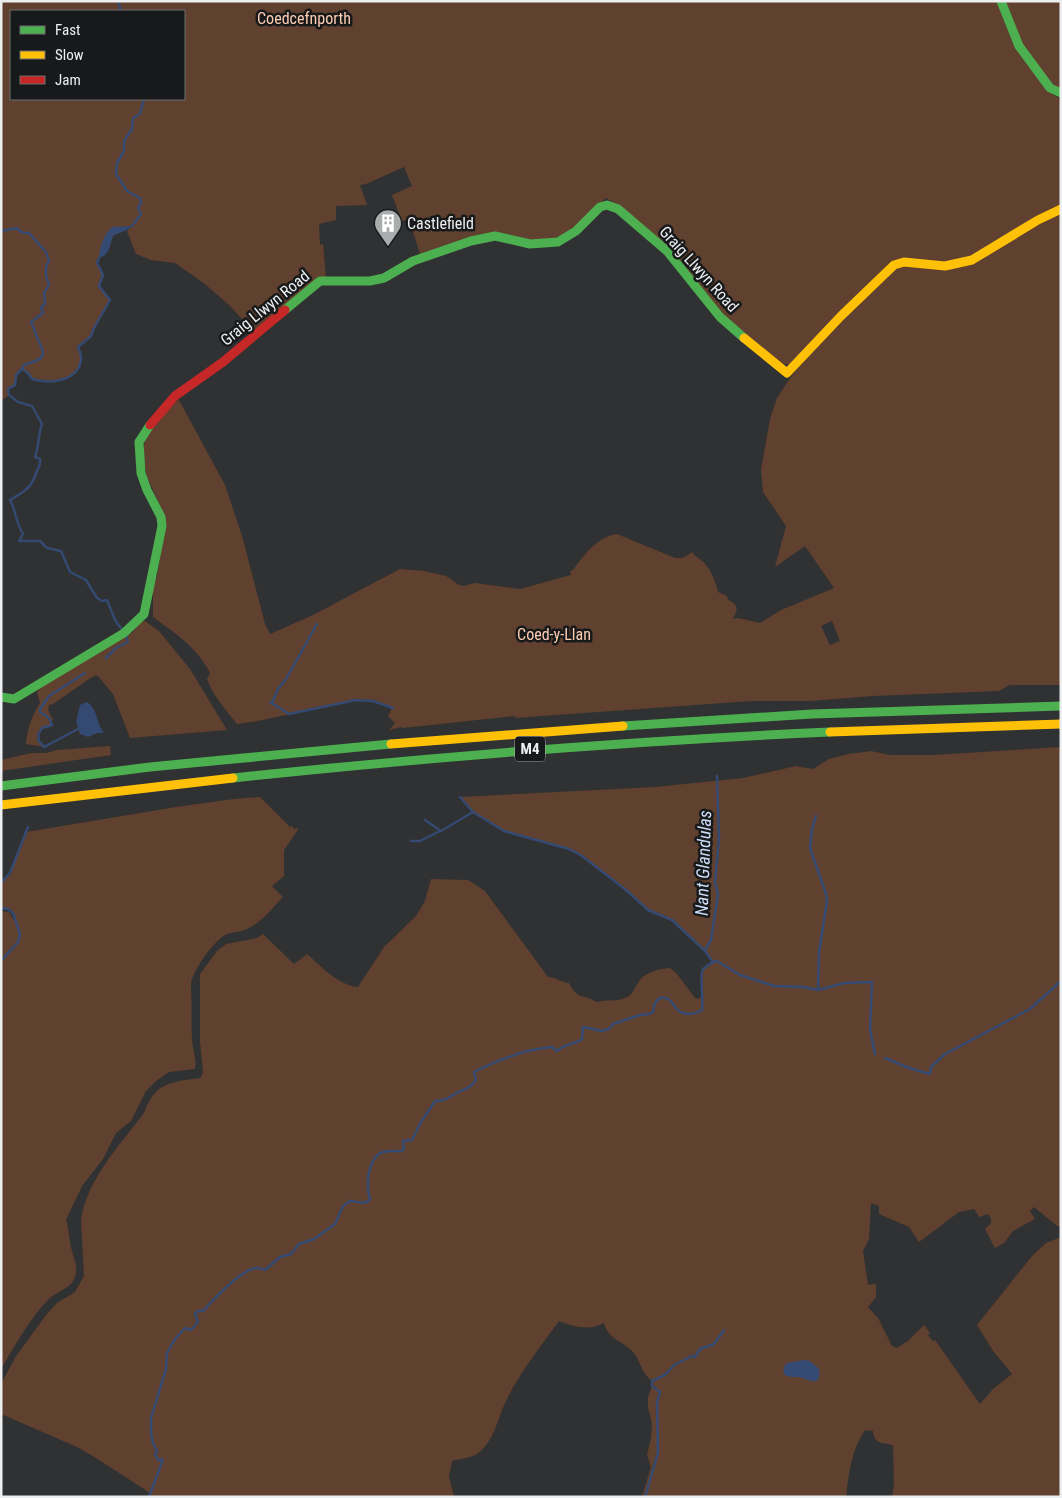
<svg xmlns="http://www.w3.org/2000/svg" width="1062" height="1498" viewBox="0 0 1062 1498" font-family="'Roboto Condensed',sans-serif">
<rect width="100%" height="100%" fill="#303132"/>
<path fill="#60402e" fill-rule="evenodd" d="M1 1H997L1016 49 1047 91 1061 99V206L975 256 952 262 900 259 790 365 780 363 760 348 714 308 684 264 675 255 623 208 606 198 569 232 555 240 542 243 507 234 421 257 409 219 402 221 392 195 412 186 404 167 366 184 360 185 367 205 336 206V220L319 224 320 245 323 244 326 278 254 332 230 306 205 284 175 263 151 260 136 254 127 231 131 227H112L97 263 103 275 99 287 110 300 94 328 91 336 79 347C79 350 82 356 81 359 79 382 49 384 32 379L28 373 22 369 16 375 15 385 8 389 9 395 1 401ZM11 11H184V99H11Z
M1001 1H1061V93L1050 88 1019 46Z
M1061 213V685H1010L999 691 873 696 811 701H751L515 718V716L403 728 401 727 389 730 395 723 388 716 392 708 373 701 356 700 258 721 237 724C226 710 213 696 207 679L210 673C197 647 176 634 153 617V587L157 576 165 529 162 510 147 477 143 454 145 439 170 407 179 400 225 485 243 539 265 624 270 634 313 615 400 569 424 571 446 576 459 585 463 586 475 583 520 589 571 575 570 571 573 570C584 555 597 537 617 534L675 558H682L693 552 694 555C709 564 714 576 718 592L727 596 728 600C739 605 738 609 733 619L738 618 760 623 781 610 834 588 805 546 775 567 786 526 763 492 761 470 770 419 777 398 790 378 822 339 893 269 903 266 958 267ZM832 621 840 641 830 645 821 626Z
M145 621 159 631 190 669 227 730 130 738 113 694 97 675 92 677 53 704 49 705 48 710 53 720 50 722 52 725 42 728 38 735 39 741 44 747 26 744C27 729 32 716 40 703L37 692 58 668 71 660 106 648 133 632 140 622Z
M110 746 111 755 1 771V760L31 753H46L57 750Z
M1061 747V1226H1057L1034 1207 1030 1211 1035 1219 1013 1231 1004 1243 995 1248 985 1229 991 1223V1219L988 1214 979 1217 974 1209 959 1212 919 1242 909 1227 879 1214V1206L871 1203 869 1239 863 1251 868 1285 876 1284V1297L868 1307 878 1318 892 1346 897 1348 908 1341 924 1325 930 1333 928 1335 933 1341 935 1340 980 1404 993 1389 1012 1374 993 1351 977 1325 1032 1256 1046 1243 1061 1237V1497H892L894 1484 893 1445C882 1443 874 1444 873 1431L865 1430C851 1451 849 1473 846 1497H642L651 1467 647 1455 651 1438 652 1423 648 1408V1397L652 1386V1381C640 1372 641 1360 632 1351 621 1340 608 1339 604 1323 588 1331 575 1327 559 1321 541 1346 520 1372 506 1401 497 1419 495 1441 477 1454 471 1458 459 1459 452 1461L449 1477 454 1497H149L150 1493 96 1458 77 1447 1 1414V1384L16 1356 46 1315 57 1303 75 1292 84 1276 81 1220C86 1181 121 1143 144 1113 155 1082 171 1082 200 1078L203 1073 200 1042V974L217 951 226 944 257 938 263 934 294 964 307 954C322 967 338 985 358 987L384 947 416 916 425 901 431 879 468 880 485 891 548 977C556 977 561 982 569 983 577 1000 583 994 597 1002 606 999 617 1002 625 998 632 996 634 989 638 983 644 972 658 969 670 968L677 974 695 998 699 999 703 993C701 976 698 973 713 962L705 951 672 920 648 910 626 890 582 856 569 849 504 831 473 812 460 797 655 787 743 778 796 766 813 769 829 759 849 754 871 751 890 755H934Z
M260 797 290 827 292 826 294 829 299 828 284 850V876L272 886 283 897C272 908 263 921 249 928 243 932 234 932 227 934 215 939 191 972 191 985 192 1003 191 1021 192 1039 192 1049 197 1059 195 1069L169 1072 156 1081 146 1091 131 1121 116 1133 103 1159 82 1186 66 1220C69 1230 69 1238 71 1247 73 1257 79 1267 75 1277 72 1288 56 1292 49 1299 33 1314 11 1351 1 1370V911L9 912 13 919 16 921C13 913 10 909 1 908V883L10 873 26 832 176 807 234 799Z"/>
<path fill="#344a72" d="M132 226C126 232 120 232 113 236 110 245 110 255 99 258 100 246 103 236 112 227Z
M87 702C98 709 96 723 104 733H97L88 737 80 734 76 722 80 705Z
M804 1360 810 1361 819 1369C822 1389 808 1379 799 1377 795 1377 790 1377 786 1376 782 1372 783 1367 787 1363Z"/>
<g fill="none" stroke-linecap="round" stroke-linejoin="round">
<path stroke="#344a72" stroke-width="2.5" d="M118 1 120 7V11
M132 226 141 214 138 208 141 203 140 198 127 191 116 174 117 163 124 151V141L132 129 133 118 140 114 144 99
M1 231 17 228C20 233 24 233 29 233L46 252 49 261 46 267V275L49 285 44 293 45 304 41 307 43 313 31 322C35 328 34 332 37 337 48 359 44 358 24 365L22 369
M99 258 97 263 103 275 99 286 110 300 94 328 91 336 78 347C79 350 82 356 81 359 79 382 49 384 32 379L28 373 22 369 16 375 15 385 8 389 9 395 18 402 32 406 42 424C38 435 39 446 35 457L40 459C41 464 39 466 37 471 31 489 26 490 10 500 16 511 16 523 23 534L19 541H40L47 548 61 551 70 572 86 580 97 598 102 601 107 600 115 620 123 631
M106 658 116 648 128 642 126 635
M270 702 289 714 356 700 373 701 393 708
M272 703 278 689 286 679 317 624
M78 729 44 747 39 741 38 735 42 728 52 725 49 718 40 712V709L49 696 85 673
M816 816 812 829 810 848 826 894 827 901 819 952 818 990
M425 820 441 831 473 812
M411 841H420L440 831
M1 883 10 873 28 827
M1 908 8 909 13 913 20 934 18 942 1 961
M705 950 711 940 718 894 715 883 719 838 717 776
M713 962 717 961 740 975 774 986 803 987 818 990 844 983 872 982 870 1030 875 1054
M885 1058 909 1068 930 1074 931 1067 945 1054 1030 1009 1061 981
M149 1497 162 1462V1459L158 1460 155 1454 157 1451 153 1443 151 1433V1418L166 1369 167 1353 175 1339 185 1328 191 1330 198 1322 195 1314 198 1311H203C213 1300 242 1268 257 1268 259 1268 264 1269 265 1270L280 1257 291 1254 299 1244 314 1239 335 1224 343 1206 350 1201C357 1201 365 1206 370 1199 366 1187 367 1163 379 1154 385 1149 395 1152 402 1151L404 1149 403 1141 412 1140 421 1122 435 1101C445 1101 447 1098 455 1094 465 1087 467 1092 476 1080L474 1072C498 1060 525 1049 552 1047L557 1051C566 1043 574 1045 582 1039L583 1027 602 1031 609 1029 613 1024 640 1015 649 1014 653 1012C654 1004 657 994 668 999 672 1001 673 1005 676 1008 682 1016 694 1015 702 1010 704 1000 699 975 703 969 705 967 710 964 713 962L705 951 672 920 648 910 626 890 582 856 569 849 504 831 473 812 460 797
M645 1497 658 1453 657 1402 660 1392 652 1386V1381L665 1375 674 1365 692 1356 695 1357 700 1349 714 1344 724 1330"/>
<path stroke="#4caf50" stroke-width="9" d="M1001 1 1019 46 1050 88 1061 93
M285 310 320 281H370L384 278 413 261 471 241 495 236 530 244 558 242 576 231 600 207 607 205 618 209 667 251 720 317 744 338
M1 697 14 699 124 633 144 614 162 526 161 517 147 490 141 473 139 442 150 425
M623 726 812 714 1061 706
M233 778C431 757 630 741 830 732
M1 786 150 767 391 744"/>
<path stroke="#ffc107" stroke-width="9" d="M744 338 787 373 841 316 894 265 904 262 945 266 972 260 1038 220 1061 209
M830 732 1061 724
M391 744 623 726
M1 805 233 778"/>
<path stroke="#c62828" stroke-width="9" d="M150 425 175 396 223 362 285 310"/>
</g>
<defs>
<g id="building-pin" transform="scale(1.4375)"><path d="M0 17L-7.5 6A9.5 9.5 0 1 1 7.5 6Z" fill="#abacae" stroke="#18191a"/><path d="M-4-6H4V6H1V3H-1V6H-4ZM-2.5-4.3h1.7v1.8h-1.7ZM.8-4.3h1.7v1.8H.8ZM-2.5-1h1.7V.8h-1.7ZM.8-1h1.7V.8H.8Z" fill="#fff"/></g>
</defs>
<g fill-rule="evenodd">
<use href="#building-pin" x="388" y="223"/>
</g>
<g text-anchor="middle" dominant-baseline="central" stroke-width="5" stroke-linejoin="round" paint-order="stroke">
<rect fill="#18191a" stroke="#adaeb0" stroke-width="1" x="515" y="736.5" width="30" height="25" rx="4"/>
<g font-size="15" font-weight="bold" fill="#edeef0">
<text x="530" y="749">M4</text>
</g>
<g font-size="16" fill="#feceb3" stroke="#18191a">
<text x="304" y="18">Coedcefnporth</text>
<text x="554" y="634">Coed-y-Llan</text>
</g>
<g font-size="16" fill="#edeef0" stroke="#18191a" text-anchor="start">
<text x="407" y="223">Castlefield</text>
</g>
<g font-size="16" fill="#edeef0" stroke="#18191a">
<text transform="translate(699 269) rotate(48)">Graig Llwyn Road</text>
<text transform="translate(265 308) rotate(-39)">Graig Llwyn Road</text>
</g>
<g font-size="18" font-style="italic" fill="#ccddfa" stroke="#18191a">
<text transform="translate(703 863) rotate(-88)">Nant Glandulas</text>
</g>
</g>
<rect width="1062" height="1498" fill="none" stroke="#edeef0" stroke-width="5"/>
<rect x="10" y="10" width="175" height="90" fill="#18191a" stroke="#6d6e70"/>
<rect x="20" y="26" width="25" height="8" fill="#4caf50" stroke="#6d6e70"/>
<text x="55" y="35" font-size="15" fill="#edeef0">Fast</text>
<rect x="20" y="51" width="25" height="8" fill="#ffc107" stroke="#6d6e70"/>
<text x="55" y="60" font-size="15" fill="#edeef0">Slow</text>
<rect x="20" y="76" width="25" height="8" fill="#c62828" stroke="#6d6e70"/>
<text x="55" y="85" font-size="15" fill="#edeef0">Jam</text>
</svg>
